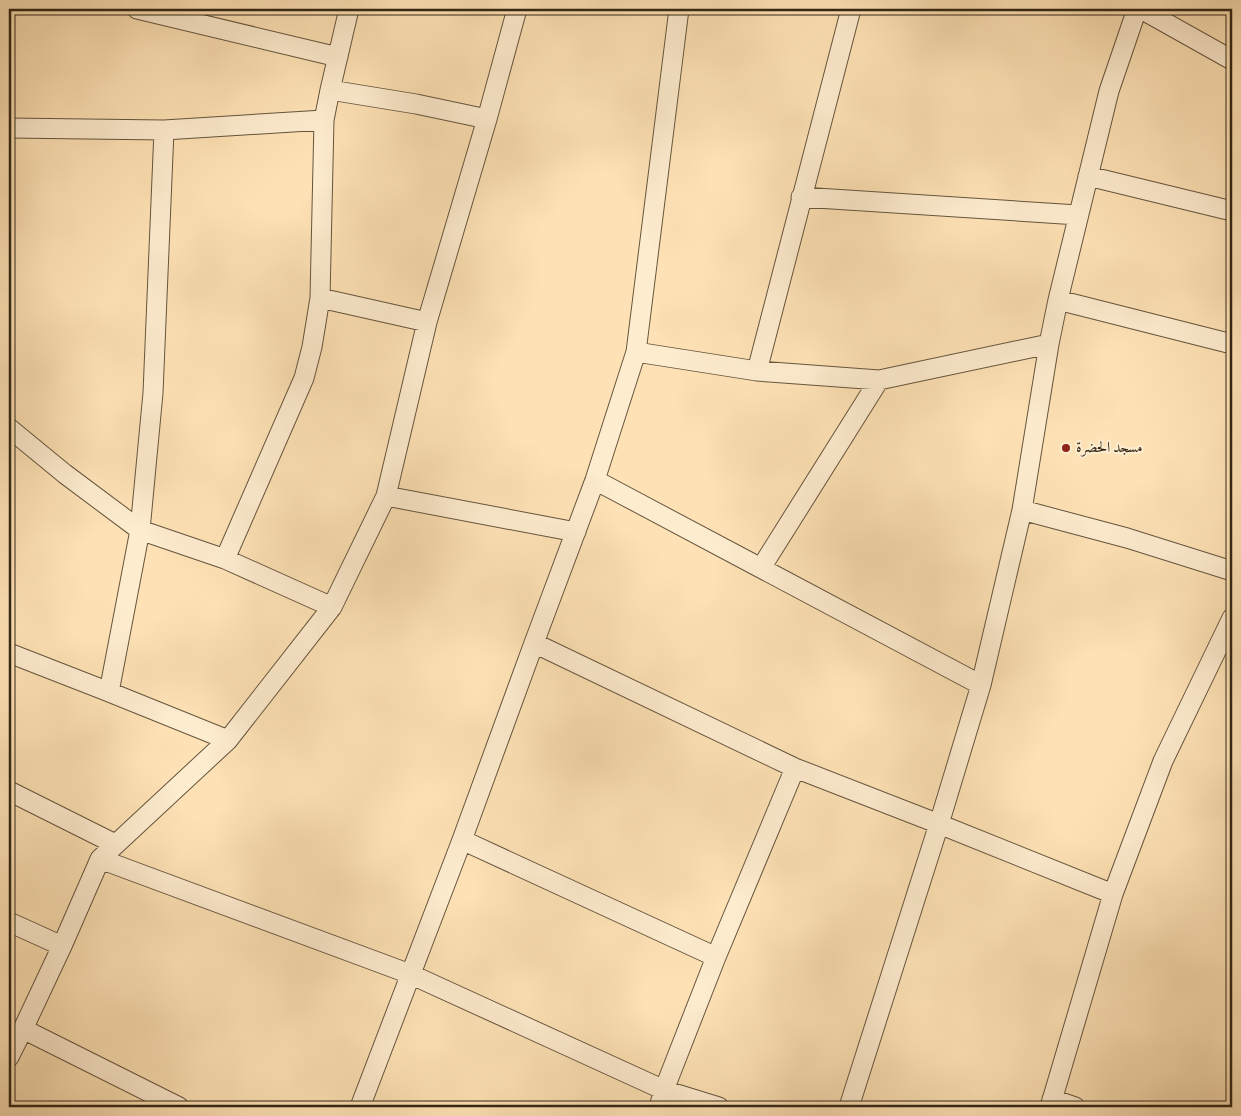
<svg xmlns="http://www.w3.org/2000/svg" width="1241" height="1116" viewBox="0 0 1241 1116" font-family="Vollkorn,Amiri,serif">
<rect width="100%" height="100%" fill="#fee2b5"/>
<filter id="stains"><feTurbulence type="fractalNoise" baseFrequency=".004" numOctaves="4"/><feColorMatrix values="0 0 0 0 .2 0 0 0 0 .09 0 0 0 0 .02 0 0 0 .5 -.17"/></filter>
<radialGradient id="worn" r=".72"><stop offset=".6" stop-color="#630" stop-opacity="0"/><stop offset="1" stop-color="#630" stop-opacity=".3"/></radialGradient>
<g fill="none" stroke-linecap="round" stroke-linejoin="round">
<g stroke="#65553e" stroke-width="21">
<path id="minor" d="M137 9 338 57
M1141 9 1232 60
M330 90 416 104 487 119
M9 128 164 130 324 120
M1088 176 1232 211
M801 197 1078 215
M320 298 427 322
M1058 300 1232 344
M636 352 757 371 879 380 1049 344
M757 371 851 9
M9 428 65 474 140 530 225 559 332 607
M595 480 981 685
M386 496 576 532
M1022 510 1127 538 1232 571
M225 559 304 378 312 347 320 298 324 120 330 90 349 9
M761 568 879 380
M534 643 795 768 939 824 1113 894
M9 653 109 692 140 530 153 393 164 130
M109 692 228 740
M9 791 115 844
M462 840 716 957
M100 859 410 974 664 1090 719 1107
M9 922 62 946
M23 1029 179 1107
M9 1057 23 1029 62 946 100 859 228 740 332 607 386 496 427 322 487 119 517 9
M1052 1099 1075 1107
M360 1107 462 840 534 643 595 480 636 352 679 9
M659 1107 664 1090 716 957 795 768
M849 1107 939 824 981 685 1022 510 1049 344 1058 300 1109 91 1137 9
M1050 1107 1113 894 1163 761 1232 618"/>
</g>
<use href="#minor" stroke="#feeccf" stroke-width="19"/>
</g>
<circle fill="#8f2418" stroke="#feeccf" stroke-width="2" cx="1066" cy="448" r="5"/>
<g text-anchor="middle" dominant-baseline="central" stroke-width="4" stroke-linejoin="round" paint-order="stroke">
<g font-size="15" fill="#322616" stroke="#feeccf" text-anchor="start">
<text x="1076" y="448">مسجد الحضرة</text>
</g>
</g>
<rect width="1241" height="1116" fill="none" stroke="#fee2b5" stroke-width="30"/>
<rect x="10" y="10" width="1221" height="1096" fill="none" stroke="#322616" stroke-width="2.5"/>
<rect x="15" y="15" width="1211" height="1086" fill="none" stroke="#322616"/>
<rect width="100%" height="100%" filter="url(#stains)"/>
<rect width="100%" height="100%" fill="url(#worn)"/>
</svg>
